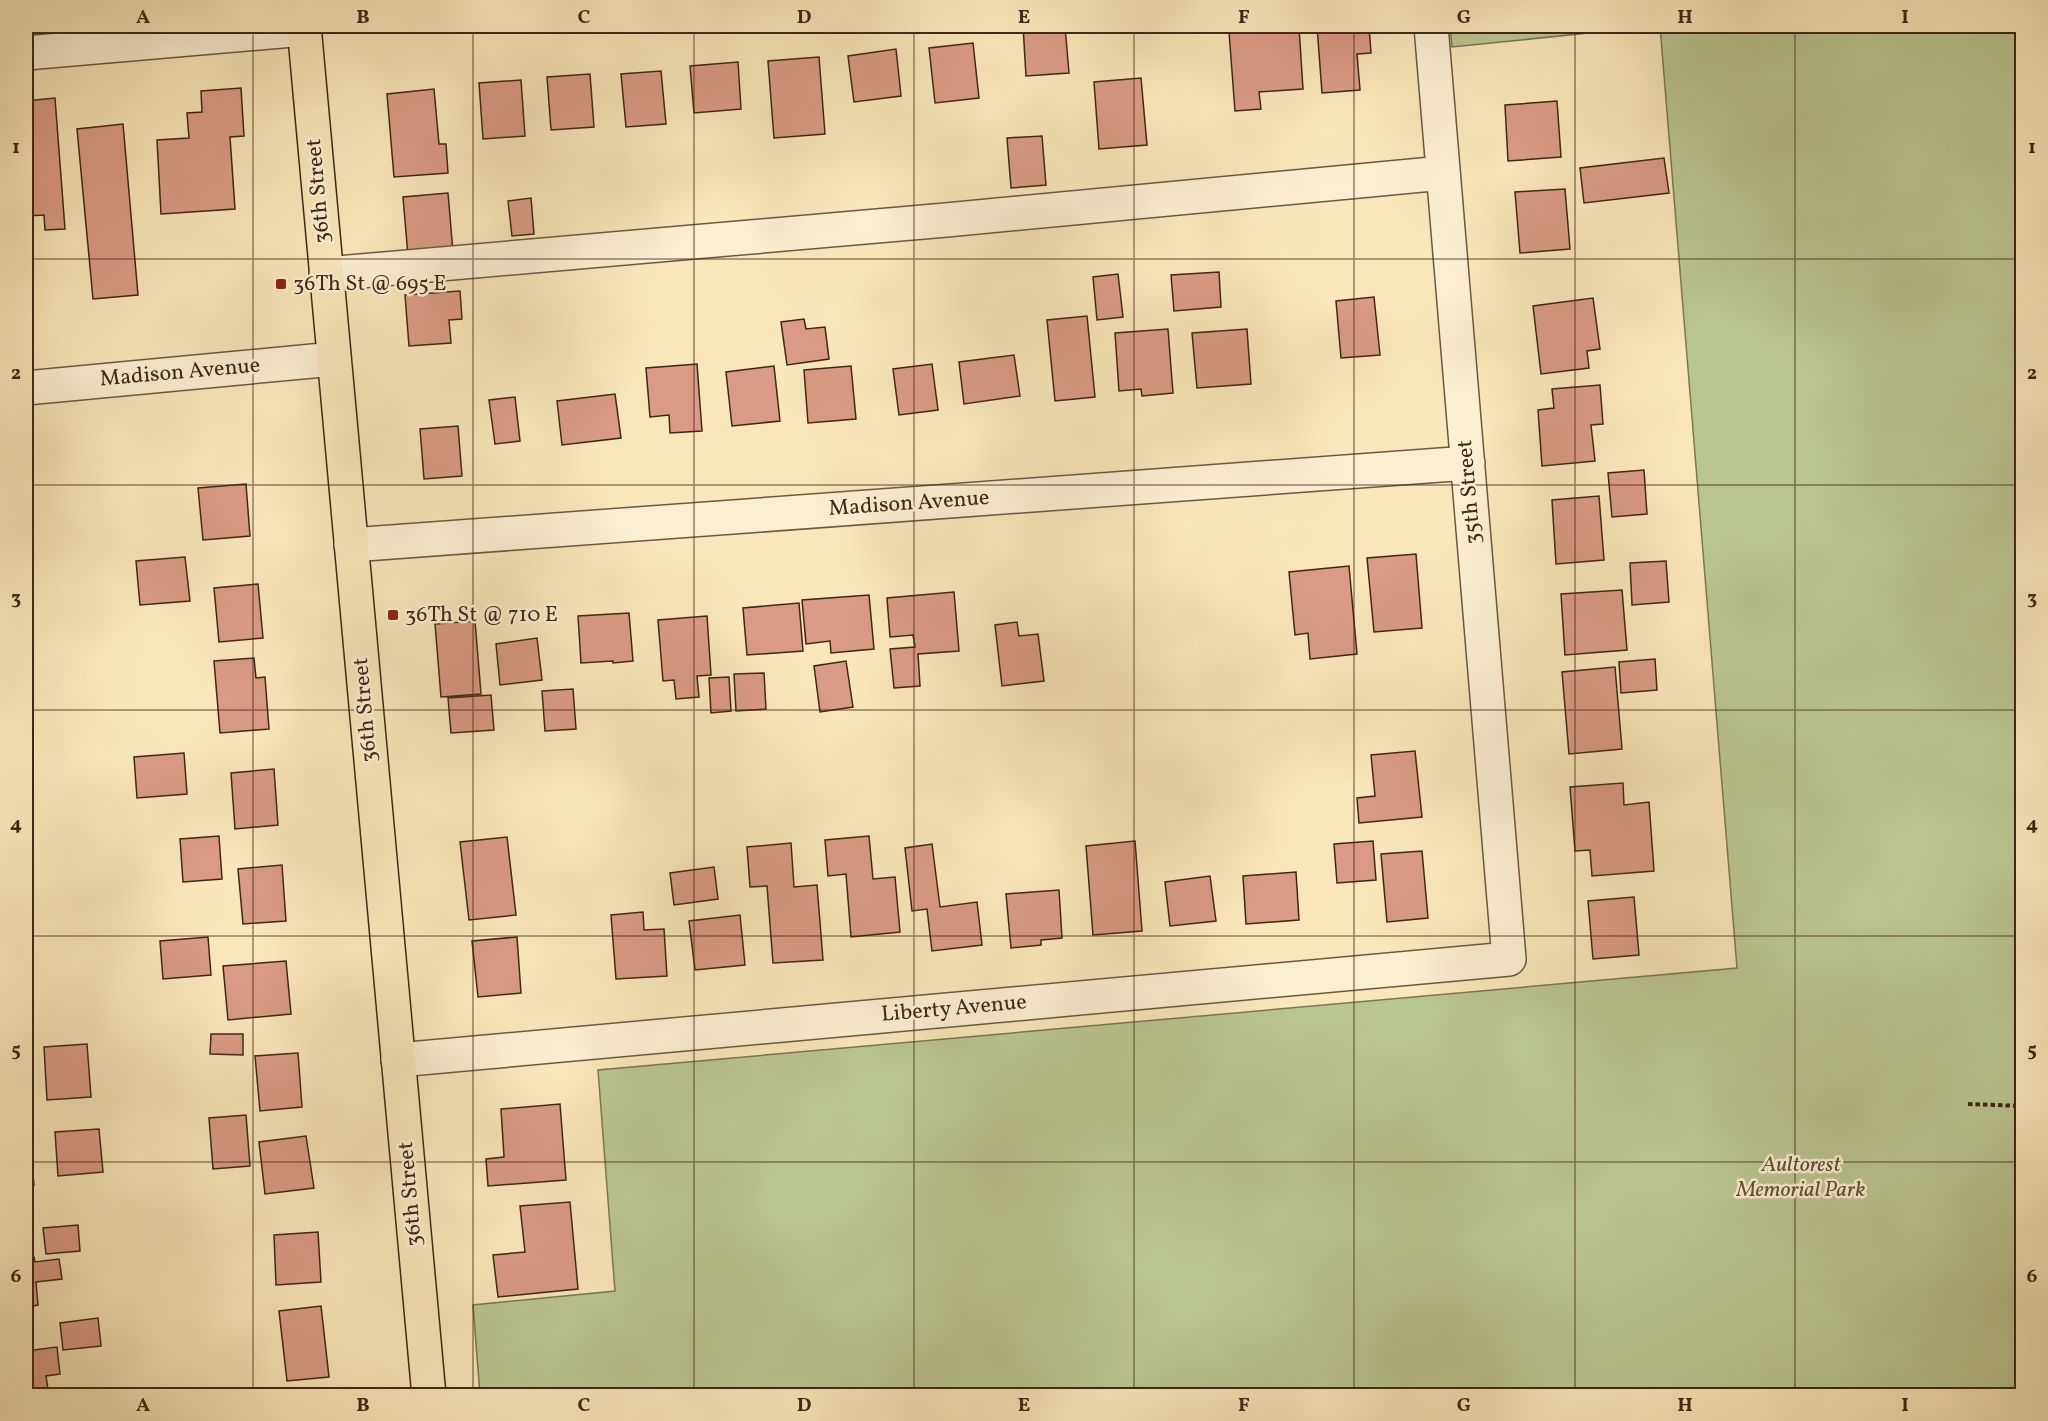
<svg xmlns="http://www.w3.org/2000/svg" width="2048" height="1421" viewBox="0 0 2048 1421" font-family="Vollkorn,serif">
<rect width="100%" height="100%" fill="#f9e6ba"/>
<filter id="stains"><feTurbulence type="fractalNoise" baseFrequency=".00333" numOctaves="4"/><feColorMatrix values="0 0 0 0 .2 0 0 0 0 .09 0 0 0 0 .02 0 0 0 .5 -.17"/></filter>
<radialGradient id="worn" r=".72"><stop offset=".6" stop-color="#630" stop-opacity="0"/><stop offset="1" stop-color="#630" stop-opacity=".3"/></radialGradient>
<path fill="#bac692" stroke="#7c7654" stroke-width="1.5" d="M1450 26H1657L1452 47Z
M1660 26H2022V1395H480L473 1305 615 1291 598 1070 1737 968Z"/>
<path fill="#da9a85" stroke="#3f2717" stroke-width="1.5" d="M1023 26H1065L1069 73 1026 76Z
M1317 26H1369L1371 53 1357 54 1360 90 1322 93Z
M1299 27 1303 89 1259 92 1261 109 1235 111 1229 32Z
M973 43 979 98 935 103 929 48Z
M896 49 901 96 854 102 848 56Z
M819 57 825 134 774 138 768 61Z
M738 62 741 109 694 113 690 66Z
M661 71 666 124 626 127 621 74Z
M590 74 594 127 551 130 547 77Z
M1141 78 1147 145 1099 149 1094 82Z
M521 80 525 136 483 139 479 83Z
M241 88 244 136 230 137 235 209 161 214 157 140 189 138 187 113 202 112 201 91Z
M434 89 439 144H446L448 173 394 177 387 94Z
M55 98 65 229 45 230 44 215 26 216V101Z
M1557 101 1561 157 1508 161 1505 105Z
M123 124 138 295 93 299 77 129Z
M1042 136 1046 185 1011 188 1007 138Z
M1664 158 1669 193 1584 203 1580 168Z
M1565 189 1570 249 1520 253 1515 192Z
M448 193 453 252 408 256 403 197Z
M531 198 534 234 512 236 508 201Z
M1219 272 1221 307 1174 311 1171 275Z
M1118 274 1123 317 1097 320 1093 277Z
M460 291 462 319 449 320 451 343 409 346 405 295Z
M1374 297 1380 355 1341 358 1336 301Z
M1593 298 1600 349 1587 351 1589 368 1541 374 1533 306Z
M1087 316 1095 397 1055 401 1047 320Z
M804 319 806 329 825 327 829 359 787 365 781 322Z
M1168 329 1173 393 1142 396 1141 389 1119 391 1115 333Z
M1247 329 1251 384 1197 388 1192 333Z
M1014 355 1020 396 964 404 959 362Z
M697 364 702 431 670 433 669 415 650 417 646 368Z
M932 364 938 410 899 415 893 369Z
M774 366 780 421 732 426 726 372Z
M851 366 856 419 808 423 804 370Z
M1600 385 1603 424 1591 425 1595 461 1542 466 1538 410 1554 408 1552 389Z
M615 394 621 438 562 445 557 401Z
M515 397 520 441 495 444 489 400Z
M458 426 462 476 424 479 420 429Z
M1644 470 1647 514 1612 517 1608 473Z
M246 484 250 536 203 540 198 488Z
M1599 496 1604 560 1556 564 1552 500Z
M1416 554 1422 628 1374 632 1367 558Z
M185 557 190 601 140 605 136 561Z
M1666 561 1669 602 1632 605 1630 563Z
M1349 566 1357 654 1310 659 1308 633 1295 635 1289 572Z
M258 584 263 638 219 642 214 588Z
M1622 590 1627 650 1565 655 1561 594Z
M954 592 959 651 918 654 920 686 894 688 890 649 915 647 913 635 890 637 887 598Z
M869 595 874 649 831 653 830 641 806 644 802 600Z
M799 603 803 651 747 655 743 608Z
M629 613 633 661 613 663V661L581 663 578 616Z
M707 616 711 675 697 676 699 697 676 699 674 680 663 681 658 620Z
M475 621 481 694 441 697 435 624Z
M1017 622 1019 636 1038 634 1044 681 1002 686 995 625Z
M537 638 542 680 500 685 496 644Z
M254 658 256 678 265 677 269 729 220 733 214 661Z
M1655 659 1657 690 1621 693 1619 662Z
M846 661 853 707 820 712 814 666Z
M1615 667 1622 749 1569 754 1562 672Z
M764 673 766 709 736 711 734 674Z
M729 677 731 711 711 713 709 678Z
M573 689 576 729 545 731 542 691Z
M491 695 494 730 451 733 448 698Z
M1415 751 1422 817 1359 823 1357 798 1375 796 1371 755Z
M184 753 187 794 137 798 134 757Z
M274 769 278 825 235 829 231 773Z
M1623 783 1624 805 1649 802 1654 871 1592 876 1590 850 1575 851 1570 787Z
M219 836 222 879 183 882 180 839Z
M869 836 873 879 895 877 900 932 851 937 846 874 828 876 825 840Z
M507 837 516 915 469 920 460 842Z
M1135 841 1142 931 1093 935 1086 846Z
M1373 841 1376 880 1337 883 1334 844Z
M791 843 794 887 817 885 823 960 773 963 767 886 750 887 747 847Z
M932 844 940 907 977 902 982 945 932 951 927 909 912 911 905 848Z
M1422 851 1428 918 1387 922 1381 854Z
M282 865 286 921 243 924 238 869Z
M714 867 718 899 674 905 670 873Z
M1296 872 1299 920 1246 924 1243 876Z
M1210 876 1216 921 1170 926 1165 882Z
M1059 890 1062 938 1041 940V945L1011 948 1006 894Z
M1634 897 1639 955 1593 959 1588 901Z
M643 912 644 930 664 929 667 976 616 979 611 915Z
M740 915 745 965 695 970 689 921Z
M208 937 211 975 163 979 160 941Z
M517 937 521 993 478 997 472 941Z
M286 961 291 1014 228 1020 223 966Z
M211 1034H243V1055L210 1054Z
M87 1044 91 1097 47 1100 44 1047Z
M298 1053 302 1107 260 1111 255 1056Z
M27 1075 30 1115H26V1076Z
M560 1104 566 1180 488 1186 486 1159 504 1157 501 1109Z
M246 1115 250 1166 213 1169 209 1118Z
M99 1129 103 1172 58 1176 55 1132Z
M306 1136 314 1188 265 1194 259 1142Z
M26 1158H31L34 1185H26Z
M570 1202 578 1289 498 1297 493 1255 525 1252 520 1206Z
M78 1225 80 1251 46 1254 43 1228Z
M318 1232 321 1282 276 1285 274 1235Z
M34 1257 35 1262 59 1259 62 1279 36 1282 38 1305 26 1307V1258Z
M321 1306 329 1377 287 1381 279 1311Z
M98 1318 101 1346 63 1350 60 1323Z
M57 1347 60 1374 46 1376 49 1396H26V1351Z"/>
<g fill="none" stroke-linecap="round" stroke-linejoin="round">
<g stroke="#6e5740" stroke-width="36">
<path id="minor" d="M26 53 304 29
M326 274 946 220 1443 173
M26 388 334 359
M351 545 1468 463
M398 1060 1509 959 1431 26"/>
</g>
<g stroke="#3f2717" stroke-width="36">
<path id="major" d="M304 26 429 1396"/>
</g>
<path stroke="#3f2717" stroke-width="4" stroke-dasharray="4.5 3" stroke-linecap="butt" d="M1968 1104 2022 1106"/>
<use href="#minor" stroke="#fbefd2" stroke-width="33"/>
<use href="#major" stroke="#f9e6ba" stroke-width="33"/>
</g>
<path fill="none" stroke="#3f2717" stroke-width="1.5" stroke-opacity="0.55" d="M253 26V1396M473 26V1396M694 26V1396M914 26V1396M1134 26V1396M1354 26V1396M1575 26V1396M1795 26V1396M26 259H2022M26 485H2022M26 710H2022M26 936H2022M26 1162H2022"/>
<g fill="#8f2418" stroke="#fbefd2" stroke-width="2">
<rect x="275" y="278" width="12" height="12" rx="3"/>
<rect x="387" y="609" width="12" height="12" rx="3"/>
</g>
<g text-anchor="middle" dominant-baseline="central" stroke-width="5" stroke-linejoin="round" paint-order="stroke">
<g font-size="22" fill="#3f2717" stroke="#fbefd2">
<text transform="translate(319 191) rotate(-95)">36th Street</text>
<text transform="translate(180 373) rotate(-5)">Madison Avenue</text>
<text transform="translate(1470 492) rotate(-95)">35th Street</text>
<text transform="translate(909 504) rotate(-4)">Madison Avenue</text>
<text transform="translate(366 710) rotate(-95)">36th Street</text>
<text transform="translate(954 1009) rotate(-5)">Liberty Avenue</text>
<text transform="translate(411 1194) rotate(-95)">36th Street</text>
</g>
<g font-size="22" fill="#3f2717" stroke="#fbefd2" text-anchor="start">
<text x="293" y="284">36Th St @ 695 E</text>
<text x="405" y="615">36Th St @ 710 E</text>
</g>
<g font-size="22" font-style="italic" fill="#5e4f36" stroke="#fbefd2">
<text x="1801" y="1165">Aultorest<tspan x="1801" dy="25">Memorial Park</tspan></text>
</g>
</g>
<rect width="2048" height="1421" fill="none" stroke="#f9e6ba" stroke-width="66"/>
<rect x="33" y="33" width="1982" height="1355" fill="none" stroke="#3f2717" stroke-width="2"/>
<g font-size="20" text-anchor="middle" font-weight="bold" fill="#3f2717">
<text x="143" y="23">A</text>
<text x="363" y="23">B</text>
<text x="584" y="23">C</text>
<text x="804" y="23">D</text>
<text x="1024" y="23">E</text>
<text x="1244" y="23">F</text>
<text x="1464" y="23">G</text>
<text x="1685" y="23">H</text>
<text x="1905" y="23">I</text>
<text x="16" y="153">1</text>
<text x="2032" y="153">1</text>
<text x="16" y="379">2</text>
<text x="2032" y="379">2</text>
<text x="16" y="604">3</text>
<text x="2032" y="604">3</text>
<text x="16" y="830">4</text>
<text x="2032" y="830">4</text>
<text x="16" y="1056">5</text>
<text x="2032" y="1056">5</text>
<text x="16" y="1282">6</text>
<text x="2032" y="1282">6</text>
<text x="143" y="1411">A</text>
<text x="363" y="1411">B</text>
<text x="584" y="1411">C</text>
<text x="804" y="1411">D</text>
<text x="1024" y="1411">E</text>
<text x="1244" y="1411">F</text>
<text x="1464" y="1411">G</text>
<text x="1685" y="1411">H</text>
<text x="1905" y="1411">I</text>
</g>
<rect width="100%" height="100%" filter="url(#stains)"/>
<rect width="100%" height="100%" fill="url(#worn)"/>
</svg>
